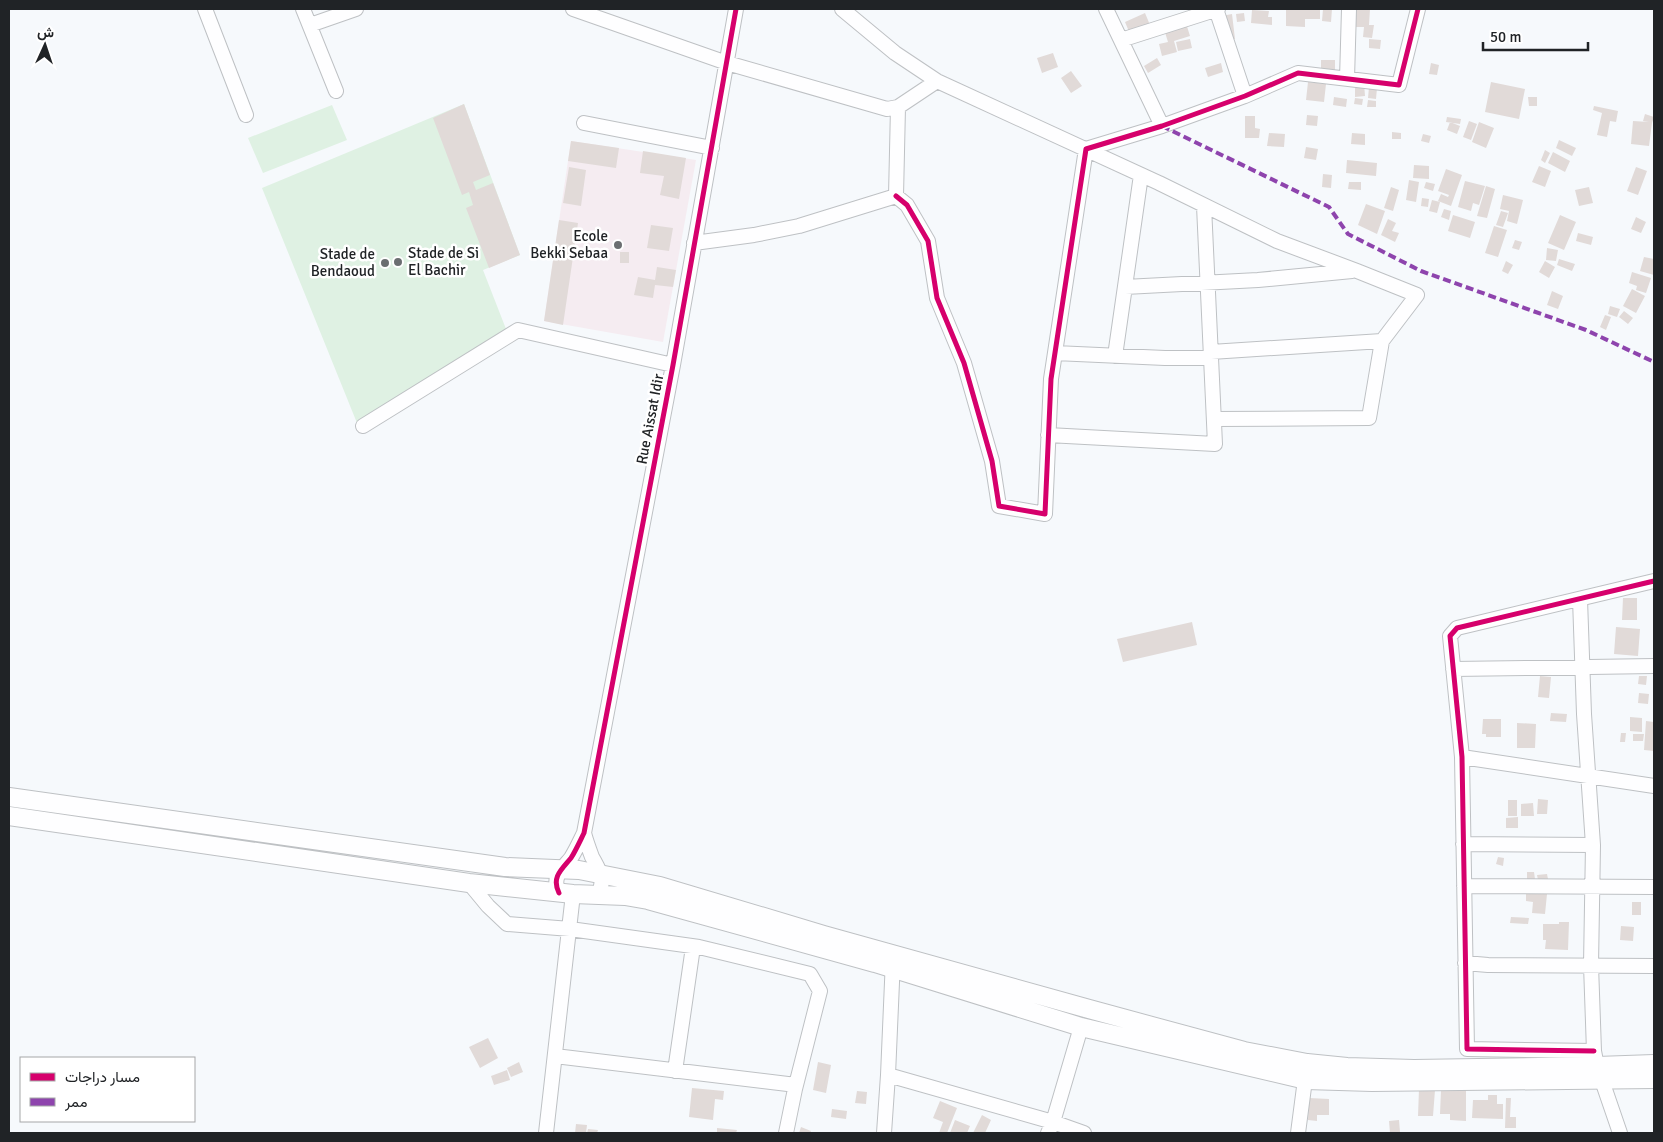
<svg xmlns="http://www.w3.org/2000/svg" width="1663" height="1142" viewBox="0 0 1663 1142" font-family="Signika,Vazirmatn,sans-serif">
<rect width="100%" height="100%" fill="#f6f9fc"/>
<path fill="#f5ecf1" d="M571 141 696 160 663 342 544 321Z"/>
<path fill="#dff1e3" d="M464 104 520 255 483 270 506 329 500 337 357 423 262 188Z
M332 105 347 140 263 173 248 138Z"/>
<path fill="#e1dad8" d="M1286 9H1320V19H1305V27L1286 26Z
M1323 9H1332L1331 22 1322 21Z
M1347 9H1370L1369 25H1374L1372 38 1363 37 1364 27H1346Z
M1252 10 1269 11 1268 17H1272V25L1251 23Z
M1145 13 1150 25 1130 34 1125 22Z
M1244 13 1245 21 1237 22 1236 14Z
M1232 14 1235 39 1220 41 1216 17Z
M1185 20 1190 36 1174 41 1177 52 1162 56 1159 44 1168 42 1163 26Z
M1190 39 1192 48 1178 51 1176 42Z
M1369 39 1381 40 1380 49 1369 48Z
M1053 53 1058 67 1042 73 1037 58Z
M1157 58 1161 65 1148 73 1144 66Z
M1321 60H1335V71L1321 70Z
M1221 63 1223 72 1208 77 1205 68Z
M1431 63 1439 65 1437 75 1429 74Z
M1071 71 1082 86 1071 93 1061 78Z
M1308 82 1326 84 1324 102 1306 100Z
M1491 82 1525 89 1519 119 1485 112Z
M1364 83 1365 96 1355 97V84Z
M1369 87 1377 88 1376 99 1368 98Z
M1334 97 1347 99 1346 107 1333 105Z
M1528 97H1537V106H1529Z
M1355 98 1363 99 1362 105 1354 104Z
M1368 100 1376 101V107H1367Z
M464 104 490 175 473 182 476 190 493 183 520 255 489 268 466 208 473 205 469 192 462 195 433 118Z
M1594 106 1618 111 1616 122 1610 121 1607 137 1597 135 1602 113 1593 110Z
M1645 114 1654 117 1652 123 1649 146 1631 144 1633 121 1649 122 1643 121Z
M1307 115 1318 116 1317 126 1306 125Z
M1245 116H1255V128L1260 129 1259 138H1245Z
M1447 117 1461 119 1460 124 1446 122Z
M1469 121 1477 124 1471 140 1463 137Z
M1450 122 1460 126 1457 134 1447 130Z
M1479 122 1494 128 1486 148 1472 142Z
M1392 132 1401 133V139H1392Z
M1269 133 1285 134 1284 147 1267 146Z
M1352 133 1365 134V145L1351 144Z
M1423 134 1431 136 1429 143 1421 141Z
M1559 140 1576 148 1572 156 1556 148Z
M571 141 619 148 616 168 568 161Z
M1306 147 1318 149 1316 160 1304 158Z
M1545 150 1550 153 1545 163 1541 160Z
M643 151 686 158 679 199 660 195 664 176 640 173Z
M1553 152 1570 161 1565 172 1548 163Z
M1347 160 1377 163 1376 176 1346 173Z
M1414 165 1429 166V179L1413 178Z
M1539 166 1551 171 1545 187 1532 182Z
M569 167 586 170 581 206 563 203Z
M1636 167 1647 171 1638 195 1627 191Z
M1446 169 1462 175 1451 206 1438 201 1441 194 1448 197 1449 195 1438 191Z
M1323 174 1332 175 1331 188 1322 187Z
M1409 180 1419 182 1416 202 1406 200Z
M1465 181 1485 186 1479 205 1473 203 1471 211 1458 207Z
M1349 182H1361V190L1348 189Z
M1426 182 1435 184 1433 191 1424 188Z
M1486 186 1495 189 1487 218 1477 216Z
M1391 187 1399 190 1393 211 1384 208Z
M1589 187 1593 203 1579 206 1575 190Z
M1503 195 1523 200 1517 224 1507 221 1509 211 1500 209Z
M1422 198 1429 199 1428 207 1421 206Z
M1432 200 1440 202 1437 213 1429 211Z
M1366 204 1385 211 1377 234 1358 225Z
M1444 209 1451 211 1449 220 1441 217Z
M1501 211 1508 213 1503 227 1496 225Z
M1453 215 1475 222 1470 238 1448 231Z
M1560 215 1576 222 1564 250 1548 243Z
M1636 217 1646 222 1641 233 1631 229Z
M1388 219 1396 223 1392 231 1399 233 1395 242 1381 235Z
M559 220 578 223 563 325 544 321Z
M651 225 673 228 669 251 647 248Z
M1494 226 1507 230 1498 257 1485 253Z
M1578 233 1593 237 1591 245 1576 241Z
M1515 240 1522 242 1519 250 1512 248Z
M1547 248 1558 250 1556 261 1546 260Z
M620 252H629V263H620Z
M1644 257 1654 259V275L1640 271Z
M1559 259 1575 264 1572 271 1557 265Z
M1506 261 1513 265 1508 274 1502 271Z
M1545 261 1555 267 1549 278 1539 272Z
M657 267 676 270 673 287 655 285 653 298 634 295 638 277 655 280Z
M1632 272 1651 278 1646 293 1636 290 1637 286 1629 283Z
M1632 289 1645 296 1636 313 1623 306Z
M1552 291 1563 296 1558 309 1547 305Z
M1610 306 1620 309 1617 317 1608 314Z
M1624 311 1633 318 1628 324 1619 317Z
M1605 315 1611 317 1606 330 1600 327Z
M1623 598H1637V620H1622Z
M1192 622 1197 645 1123 662 1117 639Z
M1616 627 1640 629 1638 656 1614 654Z
M1540 676 1551 677 1549 698 1538 697Z
M1639 676H1647L1646 685 1638 684Z
M1639 693 1649 694 1648 704 1638 703Z
M1551 713 1567 714 1566 722 1550 721Z
M1630 717 1642 718V732L1630 731Z
M1483 719H1501V737H1486V734H1482Z
M1646 721 1654 722V751L1644 750Z
M1517 723 1536 724 1535 748H1517Z
M1621 733H1626L1625 742H1620Z
M1633 734H1644L1643 741H1633Z
M1538 799 1548 800 1547 814H1537Z
M1508 800H1517V816H1508Z
M1533 803 1534 816H1521V804Z
M1518 817V828H1506V818Z
M1498 857 1504 858 1503 866 1496 864Z
M1527 872H1534L1535 879 1527 880Z
M1547 874 1548 879 1538 880 1537 875Z
M1526 893 1547 894 1545 914 1532 913 1533 902 1526 901Z
M1632 902H1641V915H1632Z
M1511 917 1529 918 1528 924 1510 923Z
M1559 922H1569L1568 950 1545 949 1546 940H1543V924H1559Z
M1621 926 1634 927 1633 941 1620 940Z
M488 1038 498 1058 480 1068 469 1047Z
M519 1062 523 1072 511 1077 507 1068Z
M818 1062 831 1065 826 1093 813 1090Z
M507 1070 510 1080 494 1085 491 1076Z
M692 1088 724 1091 723 1100 715 1099 713 1120 689 1117Z
M1419 1089 1435 1090 1433 1116H1418Z
M1441 1090H1466V1121L1450 1120V1114H1440Z
M857 1091 867 1092 866 1104 855 1103Z
M1488 1095H1497V1104H1503V1119L1472 1118 1473 1100H1488Z
M1309 1098 1329 1099V1115H1317V1121L1308 1120Z
M1506 1098H1511L1510 1117H1516V1128H1505Z
M940 1101 957 1108 947 1133H939L943 1122 933 1118Z
M832 1109 847 1111 846 1119 831 1117Z
M982 1115 991 1120 985 1133H973Z
M955 1120 970 1126 967 1133H950Z
M1399 1120 1400 1132 1390 1133 1389 1121Z
M576 1124 587 1125 586 1133H575Z
M801 1127 811 1131 810 1133H799Z
M717 1128 737 1130 736 1133H717Z
M588 1129 598 1130 597 1133H587Z"/>
<g fill="none" stroke-linecap="round" stroke-linejoin="round">
<g stroke="#bec1c4" stroke-width="16">
<path id="minor" d="M205 9 246 115
M303 9 336 91
M573 9 727 63 887 109 898 107 937 81
M842 9 895 53 937 81 1159 183 1277 241 1357 271 1417 295 1382 341 1211 352
M1106 9 1162 126
M1216 9 1245 96
M310 25 356 9
M1121 40 1218 9
M1347 79 1349 9
M584 123 712 148
M896 196 907 205 928 241 937 298 964 363 992 461 999 506 1045 514 1051 379 1086 149 1162 126 1245 96 1298 73 1399 85 1418 9
M694 243 754 235 799 226 896 196 898 107
M1125 287 1258 280 1352 271
M1055 353 1165 358H1211
M1115 356 1141 175
M1214 419 1369 418 1382 341
M363 426 518 330 673 365
M1048 435 1215 444 1204 206
M1580 599 1584 714 1593 845 1591 965 1594 1051 1597 1066 1620 1133
M1453 669 1654 666
M1462 757 1654 786
M584 833C586 841 589 849 592 857 599 870 607 881 597 895
M1463 844 1593 845
M469 883 488 906 507 924 570 929 699 947 810 974 820 991 795 1089 786 1133
M1464 886 1654 887
M559 893C551 877 562 869 571 858 576 850 580 841 584 833L673 365 736 9
M1465 963 1488 965 1654 966
M1594 1051 1467 1049 1462 757 1450 636 1457 628 1654 581
M555 1056 796 1085
M675 1071 693 947
M888 1075 1053 1122 1084 1133
M546 1133 573 894
M884 1133 888 1075 893 959
M1048 1133 1053 1122 1081 1027
M1298 1133 1306 1072"/>
</g>
<g stroke="#bec1c4" stroke-width="20">
<path id="major" d="M9 797 505 867 579 870 660 886 824 935 1089 1009 1244 1051 1307 1063 1347 1067 1414 1069 1597 1066 1654 1064
M9 816 469 883 573 894 625 896 648 900 875 963 1081 1027 1306 1080 1372 1082 1654 1079"/>
</g>
<use href="#minor" stroke="#fefeff" stroke-width="14"/>
<use href="#major" stroke="#fefeff" stroke-width="18"/>
<path stroke="#8e44ad" stroke-width="4" stroke-dasharray="8 4" stroke-linecap="butt" d="M1162 126 1329 207 1348 234 1421 271 1586 330 1654 362"/>
<g stroke="#fff" stroke-width="8">
<path id="cycleway" d="M896 196 907 205 928 241 937 298 964 363 992 461 999 506 1045 514 1051 379 1086 149 1162 126 1245 96 1298 73 1399 85 1418 9
M559 893C551 877 562 869 571 858 576 850 580 841 584 833L673 365 736 9
M1594 1051 1467 1049 1462 757 1450 636 1457 628 1654 581"/>
</g>
<use href="#cycleway" stroke="#d6006c" stroke-width="5"/>
</g>
<g fill="#6b6e71" stroke="#fff" stroke-width="2">
<circle cx="618" cy="245" r="5"/>
<circle cx="398" cy="262" r="5"/>
<circle cx="385" cy="263" r="5"/>
</g>
<g text-anchor="middle" dominant-baseline="central" stroke-width="5" stroke-linejoin="round" paint-order="stroke">
<g font-size="15" fill="#202326" stroke="#fff" text-anchor="end">
<text x="608" y="236">Ecole<tspan x="608" dy="17">Bekki Sebaa</tspan></text>
<text x="408" y="253" text-anchor="start">Stade de Si<tspan x="408" dy="17">El Bachir</tspan></text>
<text x="375" y="254">Stade de<tspan x="375" dy="17">Bendaoud</tspan></text>
</g>
<g font-size="15" fill="#202326" stroke="#fff">
<text transform="translate(650 419) rotate(-79)">Rue Aissat Idir</text>
</g>
</g>
<rect width="1663" height="1142" fill="none" stroke="#202326" stroke-width="20"/>
<rect x="20" y="1057" width="175" height="65" fill="#ffffff" stroke="#a6a7a8"/>
<rect x="30" y="1073" width="25" height="8" fill="#d6006c" stroke="#a6a7a8"/>
<text x="65" y="1082" font-size="15" fill="#202326">مسار دراجات</text>
<rect x="30" y="1098" width="25" height="8" fill="#8e44ad" stroke="#a6a7a8"/>
<text x="65" y="1107" font-size="15" fill="#202326">ممر</text>
<g transform="translate(45 45) rotate(3)" stroke="#ffffff" stroke-width="4" paint-order="stroke">
<path d="M0-4L9 19L0 12L-9 19Z" fill="#202326"/>
<text y="-8" font-size="14" font-weight="bold" text-anchor="middle" fill="#202326">ش</text>
</g>
<path d="M1483 42v8h105v-8" fill="none" stroke="#202326" stroke-width="2.5"/>
<text x="1490" y="42" font-size="15" fill="#202326" stroke="#ffffff" stroke-width="4" paint-order="stroke">50 m</text>
</svg>
